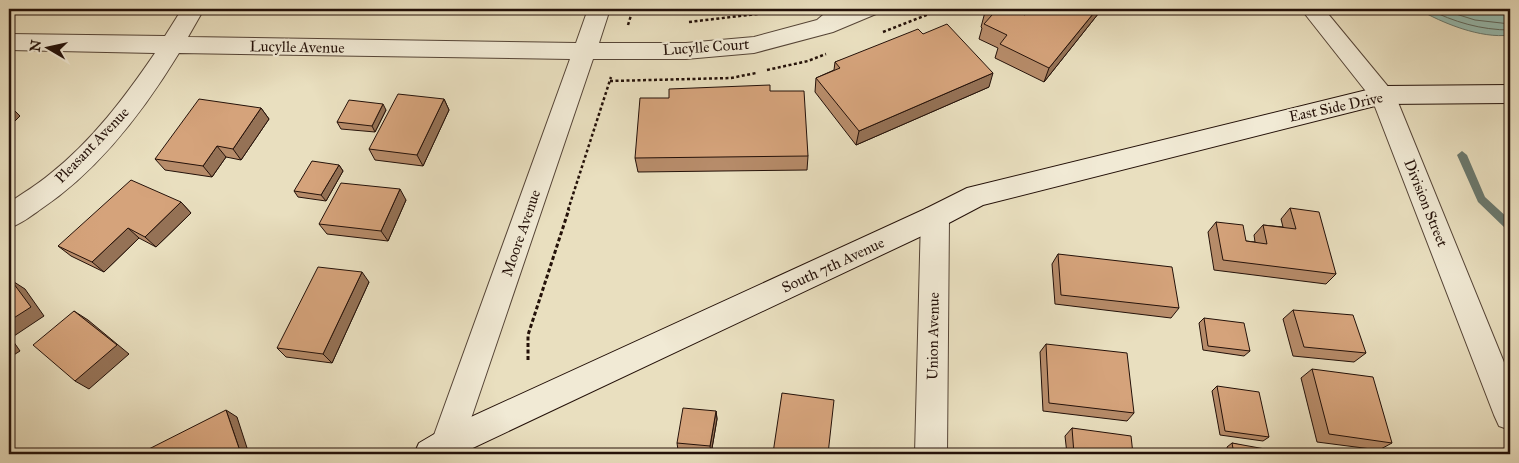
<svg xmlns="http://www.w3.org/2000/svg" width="1519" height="463" viewBox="0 0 1519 463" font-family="'IM FELL Great Primer',serif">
<rect width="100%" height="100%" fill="#e9dfbf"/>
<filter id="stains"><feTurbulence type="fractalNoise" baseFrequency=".004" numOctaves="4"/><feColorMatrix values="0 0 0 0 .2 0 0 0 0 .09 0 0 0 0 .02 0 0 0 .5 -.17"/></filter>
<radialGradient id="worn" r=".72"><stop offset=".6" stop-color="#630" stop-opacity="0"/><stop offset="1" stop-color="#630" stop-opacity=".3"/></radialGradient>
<path fill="#97bdb2" stroke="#69786e" d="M1418 9H1510V35C1481 39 1442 23 1418 9Z"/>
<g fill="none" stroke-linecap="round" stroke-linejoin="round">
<path stroke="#5e675e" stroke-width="1" d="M1428 9C1454 22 1481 30 1510 30
M1440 9 1475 20 1510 24"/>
<path fill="#69786e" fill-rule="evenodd" d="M1462 151 1467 155 1485 197 1510 220V230L1506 229 1478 202 1457 155Z"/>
<g stroke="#554436" stroke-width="2">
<path id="street" d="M182 9H204L188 37 576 43 588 9H610L599 43H686L754 37 817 20 830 9H879L876 14 833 32 754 53 686 59H593L459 454H423L428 443 434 435 570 59 179 53C143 112 99 170 41 209 31 216 21 224 9 228V203C23 193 37 185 50 174 92 141 125 97 155 53L9 50V34L165 36Z
M1301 9H1324L1395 95 1510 377V430L1499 426 1494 415 1372 99Z
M935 206 945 209 949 217 947 454H915L921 217 925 209Z"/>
</g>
<g stroke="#241109" stroke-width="2">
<path id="secondary" d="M1510 85V103L1383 104 983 205 945 225 460 454H414L419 443 436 433 925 209 967 188 1383 86Z"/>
</g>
<path stroke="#241109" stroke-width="2.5" stroke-dasharray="3 2.5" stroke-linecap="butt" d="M689 22 765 13 777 9
M628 25 633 9
M883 32 942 9
M767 70 808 61 826 54
M610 81 731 78 756 73
M568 210 611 77"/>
<path stroke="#241109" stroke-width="3" stroke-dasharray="4 2.5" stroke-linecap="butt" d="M528 360V335L569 209"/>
<use href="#street" fill="#f1ead5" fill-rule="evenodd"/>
<use href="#secondary" fill="#f1ead5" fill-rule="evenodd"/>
</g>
<path fill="#b78c6a" stroke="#241109" d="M988 9H1102L1044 82 995 58 998 48 979 39 982 28 981 27 985 12Z
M923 34 989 87 856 145 815 92 816 78 834 70 835 62Z
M770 91 808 156 807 170 638 172 635 158Z
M444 99 449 110 423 166 375 160 369 149Z
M261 108 269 119 241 160 226 157 212 177 165 170 155 159Z
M386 110 375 132 341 129 337 122Z
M339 165 343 171 326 201 298 197 294 191Z
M1510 168V186L1505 172Z
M406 200 388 241 327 234 319 224Z
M181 202 191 213 156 247 139 238 104 272 71 256 58 246Z
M1290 208 1336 274 1326 284 1214 270 1208 232 1216 222 1246 241 1255 242 1254 235 1263 225 1283 227 1281 219Z
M1058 254 1179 308 1171 318 1055 304 1052 264Z
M369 282 332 363 286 357 277 348Z
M1293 310 1366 353 1354 362 1293 356 1283 319Z
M1204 318 1250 351 1244 356 1203 350 1199 323Z
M1046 344 1134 413 1127 421 1043 411 1040 352Z
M1312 369 1392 443 1379 450 1317 442 1301 378Z
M1217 386 1269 437 1263 441 1220 435 1212 391Z
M716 411 717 419 711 454 678 450 677 443Z
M1072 428 1133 454H1067L1065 436Z
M1232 443 1276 454H1228L1227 447Z"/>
<path fill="#957256" stroke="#241109" d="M1097 9H1102L1044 82 1049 68Z
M993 73 989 87 856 145 859 131Z
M444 99 449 110 423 166 417 155Z
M383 104 386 110 375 132 372 126Z
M9 105 20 116 9 127Z
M261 108 269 119 241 160 233 149Z
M217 146 226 157 212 177 203 166Z
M339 165 343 171 326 201 321 195Z
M400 189 406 200 388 241 381 231Z
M181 202 191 213 156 247 145 237Z
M128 228 139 238 104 272 92 262Z
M362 272 369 282 332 363 323 354Z
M11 280 25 289 44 316 11 338 20 351 9 358V321Z
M74 311 88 320 129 354 89 389 75 381Z
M226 410 237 417 249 454H241Z
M716 411 717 419 711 454 710 446Z"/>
<path fill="#d5a37b" stroke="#241109" d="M988 9H1011L1025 15 1029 10 1026 9H1097L1049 68 1000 44 1007 35 984 24 992 15 985 12Z
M947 24 993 73 859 131 816 78 840 68 835 62 918 29 923 34Z
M770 85V91H804L808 156 635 158 640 98H669V89Z
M398 94 444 99 417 155 369 149Z
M199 99 261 108 233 149 217 146 203 166 155 159Z
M349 100 383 104 372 126 337 122Z
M312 161 339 165 321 195 294 191Z
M131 180 181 202 145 237 128 228 92 262 58 246Z
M341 183 400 189 381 231 319 224Z
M1290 208 1319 212 1336 274 1223 260 1216 222 1243 225 1246 241 1267 244 1263 225 1296 229Z
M1058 254 1172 267 1179 308 1061 295Z
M318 267 362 272 323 354 277 348Z
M11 280 31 307 9 321V281Z
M1293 310 1353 315 1366 353 1304 347Z
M74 311 117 345 75 381 33 345Z
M1204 318 1244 323 1250 351 1208 346Z
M1046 344 1127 353 1134 413 1049 403Z
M1312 369 1373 377 1392 443 1329 434Z
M1217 386 1259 392 1269 437 1225 431Z
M782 393 834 400 828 454H778L773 453Z
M683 408 716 411 710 446 677 443Z
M226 410 241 454H139Z
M1072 428 1131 436 1133 454H1074Z
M1232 443 1276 451V454H1234Z"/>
<g text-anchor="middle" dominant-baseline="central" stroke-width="4.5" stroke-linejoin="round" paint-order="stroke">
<g font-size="15" fill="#241109" stroke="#f1ead5">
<text transform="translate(297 47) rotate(1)">Lucylle Avenue</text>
<text transform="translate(706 47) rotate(-4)">Lucylle Court</text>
<text transform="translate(1336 107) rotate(-12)">East Side Drive</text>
<text transform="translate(92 145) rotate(-46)">Pleasant Avenue</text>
<text transform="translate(1426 203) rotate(68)">Division Street</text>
<text transform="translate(521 233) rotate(-71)">Moore Avenue</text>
<text transform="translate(833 265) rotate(-25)">South 7th Avenue</text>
<text transform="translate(933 336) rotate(-89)">Union Avenue</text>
</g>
</g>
<rect width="1519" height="463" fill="none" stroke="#e9dfbf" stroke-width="30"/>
<rect x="10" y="10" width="1499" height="443" fill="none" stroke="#241109" stroke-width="2.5"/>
<rect x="15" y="15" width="1489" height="433" fill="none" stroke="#241109"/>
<g transform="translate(48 48) rotate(279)" stroke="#f1ead5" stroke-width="4" paint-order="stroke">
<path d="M0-4L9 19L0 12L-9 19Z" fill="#241109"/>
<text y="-8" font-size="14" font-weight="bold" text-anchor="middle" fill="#241109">N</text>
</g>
<rect width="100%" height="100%" filter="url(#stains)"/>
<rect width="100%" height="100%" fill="url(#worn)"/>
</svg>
